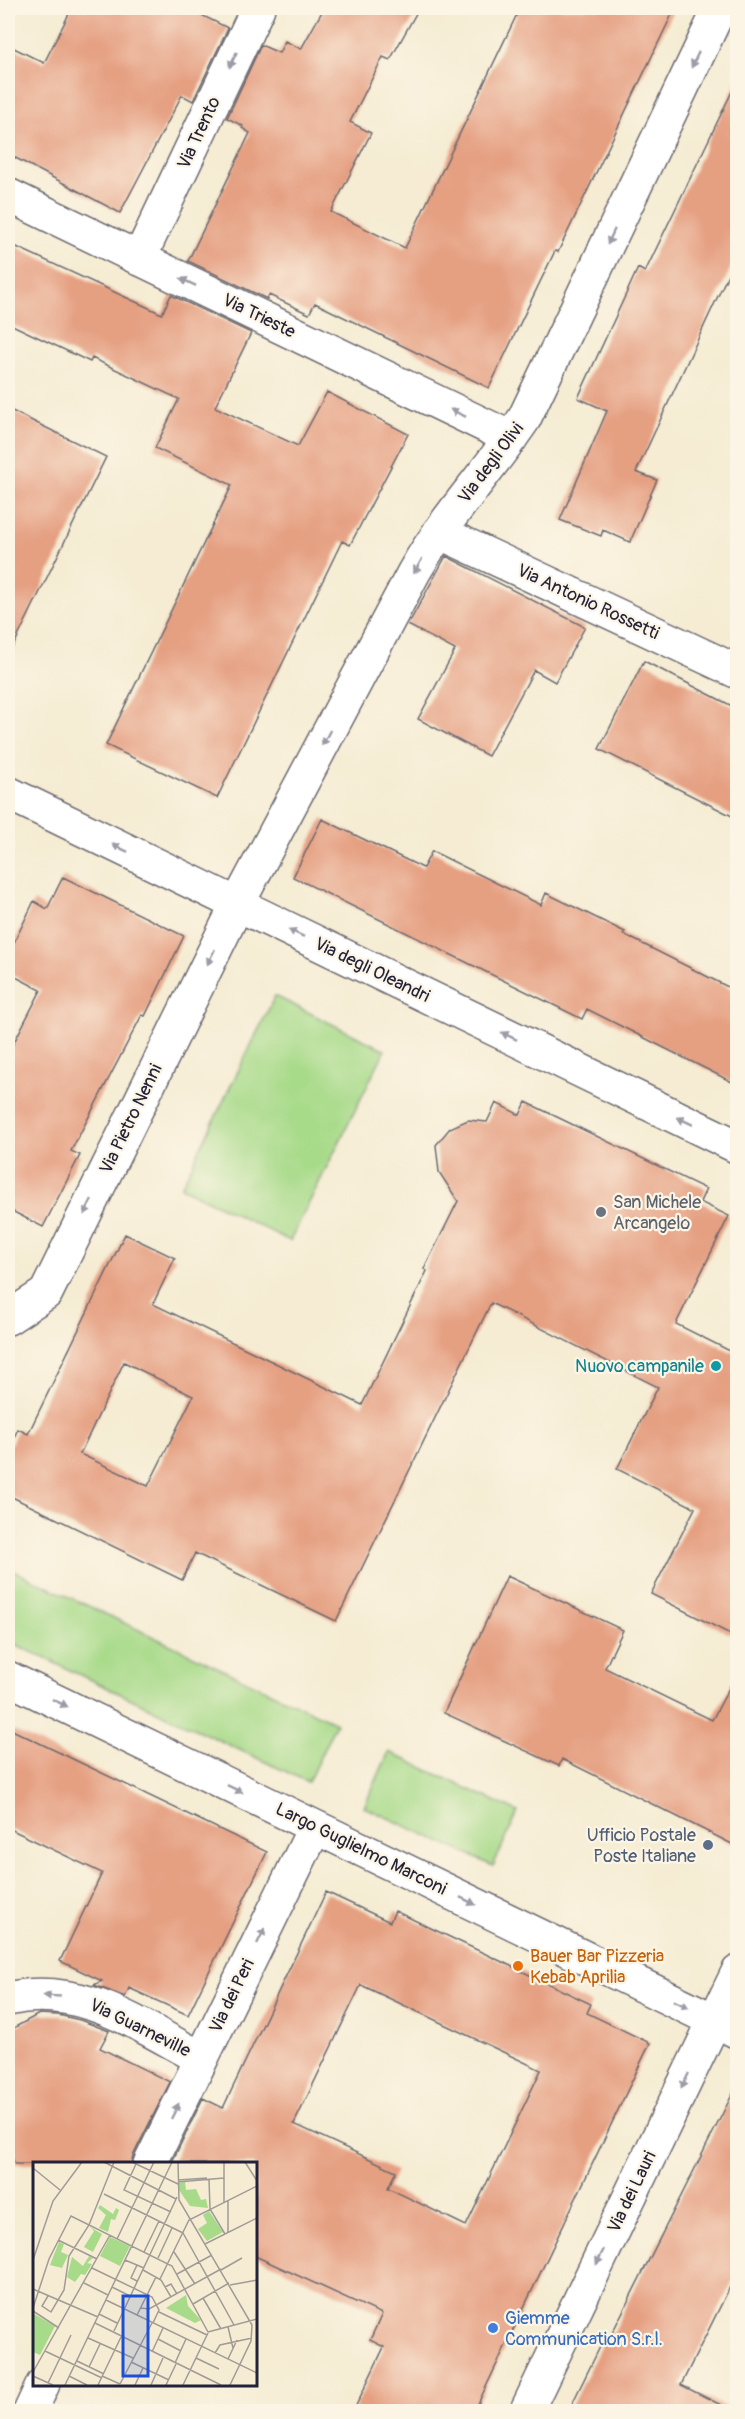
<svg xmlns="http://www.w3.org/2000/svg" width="745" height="2419" viewBox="0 0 745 2419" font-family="Pangolin,sans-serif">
<rect width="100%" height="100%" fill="#fcf5e5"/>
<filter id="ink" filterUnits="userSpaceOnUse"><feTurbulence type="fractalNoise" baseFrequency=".0167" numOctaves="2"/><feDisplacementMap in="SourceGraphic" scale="12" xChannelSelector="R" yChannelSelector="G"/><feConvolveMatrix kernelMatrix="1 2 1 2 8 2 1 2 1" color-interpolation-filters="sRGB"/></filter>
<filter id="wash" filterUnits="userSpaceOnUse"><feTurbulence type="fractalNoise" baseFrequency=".008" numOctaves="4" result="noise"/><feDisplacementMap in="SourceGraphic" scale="24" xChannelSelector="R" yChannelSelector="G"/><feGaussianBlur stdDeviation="1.35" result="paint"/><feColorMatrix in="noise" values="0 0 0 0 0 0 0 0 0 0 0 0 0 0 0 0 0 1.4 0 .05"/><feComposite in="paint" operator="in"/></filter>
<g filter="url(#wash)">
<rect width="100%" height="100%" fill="#f5ecd3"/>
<path fill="#a7da89" stroke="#647e62" stroke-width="1.5" d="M275 996 385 1050 290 1241 181 1187Z
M8 1568 336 1723 308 1782 8 1641Z
M389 1752 518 1812 493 1866 364 1807Z"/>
<g id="blocks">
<path fill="#e59f81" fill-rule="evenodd" d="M72 8H187L228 28 193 101 182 95 120 213 8 154V45L44 63Z
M324 8H419L390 60 383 57 350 122 371 133 331 212 405 248 520 8H675L558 252 555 251 489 388 315 303 309 314 269 295 267 299 188 261 250 133 242 128 243 126 227 118 261 45 279 53 285 41 301 49Z
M738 79V253L636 472 657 480 630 542 603 530 601 536 560 520 607 411 578 398 638 268 645 272Z
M8 243 162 314 171 295 251 333 215 407 298 446 327 392 408 434 350 545 342 541 217 798 106 745 232 485 155 448 179 399 92 358 90 362 8 323Z
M8 409 106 457 8 657Z
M446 556 585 627 555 682 534 670 488 756 418 719 455 650 408 625Z
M644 661 738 709V819L599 749Z
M322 819 423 868 432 851 541 905 546 893 625 932 623 934 738 992V1085L587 1009 582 1019 293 877Z
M63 877 184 936 145 1016 142 1015 71 1151 80 1155 43 1227 8 1209V1054L41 990 8 973V955L34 901 47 909Z
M526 1102 706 1189 700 1202 729 1216 676 1324 738 1355V1638L651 1594 695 1508 617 1469 658 1387 491 1303 336 1621 195 1553 182 1580 8 1495V1450L18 1429 28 1434 125 1234 175 1258 153 1304 362 1405 427 1271 424 1269 458 1201 439 1172 436 1145 450 1128 468 1120 487 1122 496 1103 520 1115ZM124 1362 193 1396 148 1486 80 1454Z
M507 1576 623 1630 605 1668 712 1720 738 1671V1847L562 1759 559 1766 444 1713Z
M8 1728 267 1852 188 2015 129 1988 125 1997 94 1985 102 1981 60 1961 102 1873 8 1828Z
M326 1892 390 1922 395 1911 591 2004 587 2013 650 2043 474 2412H353L384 2347 370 2340 382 2314 255 2256V2164H171L203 2098 223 2108ZM361 1985 541 2070 466 2226 388 2188 396 2171 294 2124Z
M39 2014 58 2015 80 2020 109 2031 100 2048 170 2082 133 2156 131 2164H15L8 2150V2031Z
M738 2083V2271L681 2385 735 2412H568L601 2345 605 2347Z"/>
</g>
</g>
<g filter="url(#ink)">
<use href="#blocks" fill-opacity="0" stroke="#6c6970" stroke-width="1.5"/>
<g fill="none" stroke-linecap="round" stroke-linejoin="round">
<g stroke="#6c6970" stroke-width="36">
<path id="minor" d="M8 195 511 438
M139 259 258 8
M439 532 738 672
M8 793 738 1147
M8 1318 46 1293 237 905 414 572C445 517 489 471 524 419L720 8
M8 1678 738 2032
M8 1999C82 1982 139 2026 201 2058
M150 2164 315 1827
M30 2412 43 2384
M526 2412 738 1972"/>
</g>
<use href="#minor" stroke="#fff" stroke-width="33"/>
</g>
<defs><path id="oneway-solid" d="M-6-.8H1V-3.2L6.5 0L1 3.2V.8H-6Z" transform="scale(1.5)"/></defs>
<g fill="#9c9ca7">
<use href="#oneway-solid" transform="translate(233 60) rotate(115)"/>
<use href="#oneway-solid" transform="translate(695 60) rotate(115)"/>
<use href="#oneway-solid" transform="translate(611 237) rotate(115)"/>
<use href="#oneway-solid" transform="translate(188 282) rotate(-154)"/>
<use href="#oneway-solid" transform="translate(458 413) rotate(-154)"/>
<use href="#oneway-solid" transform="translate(418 566) rotate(119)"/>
<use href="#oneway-solid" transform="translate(326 738) rotate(118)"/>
<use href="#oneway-solid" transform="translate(120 848) rotate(-154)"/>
<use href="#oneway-solid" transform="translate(296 933) rotate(-154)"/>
<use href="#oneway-solid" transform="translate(211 957) rotate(116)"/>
<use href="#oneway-solid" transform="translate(509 1036) rotate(-154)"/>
<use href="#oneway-solid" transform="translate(685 1121) rotate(-154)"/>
<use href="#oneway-solid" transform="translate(88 1207) rotate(116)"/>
<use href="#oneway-solid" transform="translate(60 1703) rotate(26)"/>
<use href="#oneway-solid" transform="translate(235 1789) rotate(26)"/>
<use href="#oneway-solid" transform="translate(468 1901) rotate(26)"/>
<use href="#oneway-solid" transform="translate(261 1936) rotate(-64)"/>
<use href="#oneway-solid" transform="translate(52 1996) rotate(-177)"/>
<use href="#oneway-solid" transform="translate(681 2004) rotate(26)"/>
<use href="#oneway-solid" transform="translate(685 2081) rotate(116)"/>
<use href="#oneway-solid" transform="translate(175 2111) rotate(-64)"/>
<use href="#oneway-solid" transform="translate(600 2257) rotate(116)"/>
</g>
</g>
<circle fill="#6b7280" stroke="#fcf5e5" stroke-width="2" cx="601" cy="1212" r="6"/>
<circle fill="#0f9aa8" stroke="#fcf5e5" stroke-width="2" cx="716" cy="1366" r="6"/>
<circle fill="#5c6f8a" stroke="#fcf5e5" stroke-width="2" cx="708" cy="1845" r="6"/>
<circle fill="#e8710a" stroke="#fcf5e5" stroke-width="2" cx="518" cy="1966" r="6"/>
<circle fill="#3f7fe0" stroke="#fcf5e5" stroke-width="2" cx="493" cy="2328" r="6"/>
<g text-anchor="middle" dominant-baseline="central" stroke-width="4.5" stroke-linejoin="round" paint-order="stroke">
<g font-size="18" fill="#22223b" stroke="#fcf5e5">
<text transform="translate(199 133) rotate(-65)">Via Trento</text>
<text transform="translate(259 316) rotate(26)">Via Trieste</text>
<text transform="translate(491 463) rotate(-53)">Via degli Olivi</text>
<text transform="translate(588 602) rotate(25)">Via Antonio Rossetti</text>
<text transform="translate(372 970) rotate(26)">Via degli Oleandri</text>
<text transform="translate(131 1119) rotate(-64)">Via Pietro Nenni</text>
<text transform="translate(361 1849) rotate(26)">Largo Guglielmo Marconi</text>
<text transform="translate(232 1996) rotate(-64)">Via dei Peri</text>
<text transform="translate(140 2028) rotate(26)">Via Guarneville</text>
<text transform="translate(632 2192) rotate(-64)">Via dei Lauri</text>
</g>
<g font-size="18" fill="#5b616d" stroke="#fcf5e5" text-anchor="start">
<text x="613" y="1202">San Michele<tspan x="613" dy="21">Arcangelo</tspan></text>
</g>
<g font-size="18" fill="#0d838f" stroke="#fcf5e5" text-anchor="end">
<text x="704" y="1366">Nuovo campanile</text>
</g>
<g font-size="18" fill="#4e5e75" stroke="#fcf5e5" text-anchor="end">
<text x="696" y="1835">Ufficio Postale<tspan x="696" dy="21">Poste Italiane</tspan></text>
</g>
<g font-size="18" fill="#c56008" stroke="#fcf5e5" text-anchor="start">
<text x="530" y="1956">Bauer Bar Pizzeria<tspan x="530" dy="21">Kebab Aprilia</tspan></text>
</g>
<g font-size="18" fill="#366cbe" stroke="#fcf5e5" text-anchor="start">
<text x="505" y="2318">Giemme<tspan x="505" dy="21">Communication S.r.l.</tspan></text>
</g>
</g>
<g transform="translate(33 2162)">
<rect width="224" height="224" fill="#f5ecd3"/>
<path d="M152 20 153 28 163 27 168 38 173 37 175 46 157 44 146 28V21ZM67 43 80 52 83 46 86 48 82 58 78 57 75 70 66 66 73 53 65 46ZM176 49 190 70 174 79 165 67 174 61 170 53ZM57 65 69 72 60 90 51 85 61 69ZM77 75 97 84 87 104 67 94ZM26 80 31 82 28 90 35 93 29 106 17 103ZM56 94 60 96 54 101 59 102 52 113 48 112 42 120 34 115 39 95 50 104ZM153 133 155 144 168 158 162 161 133 146ZM1 152 22 164 7 193 0 190Z" fill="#a7da89"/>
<path fill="none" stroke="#a19b96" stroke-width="1.5" d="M71 0 143 37M99 0 145 22M145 0 146 38 219 163 218 179 197 223M191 0V40M212 0 224 19M103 2 91 28 138 50M0 6 27 28M176 17 177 47 192 72M145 18 174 16M145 20 191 16M71 32 150 71M195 39V70M150 71 201 163M84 77 121 0M25 78 64 97M172 82 224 56M111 90 126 59M141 90 162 122M125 96 139 66M0 98 20 39 49 0M92 98 111 106M104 103 98 116 104 119M59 106 119 135 126 148 120 161M110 108 128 118 138 135M188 108 209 96M144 112 179 93M127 117 156 58 224 24M51 121 75 133M197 123 224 118M79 125 97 134M132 125 138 122 144 132M0 127 65 155M15 134 9 144 18 150 31 128 36 94 56 63 81 0M170 136 188 167M73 138 224 211M160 142 196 121M0 146 16 97 38 54 139 104 175 170M108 146 116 147 188 107M0 149 26 166M126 150 174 173M66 152 84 161M104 153 123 115M62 161 188 223M195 165 200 186M81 169 144 35M175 170 224 157M55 176 100 196M125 177 148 189M12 189 69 216M119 190 130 166M182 191 187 183 219 176M163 196 186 207M195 197 204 178M44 199 71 212M98 200 136 218M142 201 153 177M56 205 67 182M0 210 77 73M0 214 20 223M36 214 54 223M69 214 87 222M15 221 38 173M87 222 119 161M32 223 139 0M65 223 88 175M102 223 110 206M118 223 130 196M133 223 143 202M150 223 175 171"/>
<path fill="#1d4ed8" fill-opacity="0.15" stroke="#1d4ed8" stroke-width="3" d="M90 134H115V214H90Z"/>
<rect width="224" height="224" fill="none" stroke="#22223b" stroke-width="3"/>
</g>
<rect width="745" height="2419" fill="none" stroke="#fcf5e5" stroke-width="30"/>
</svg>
